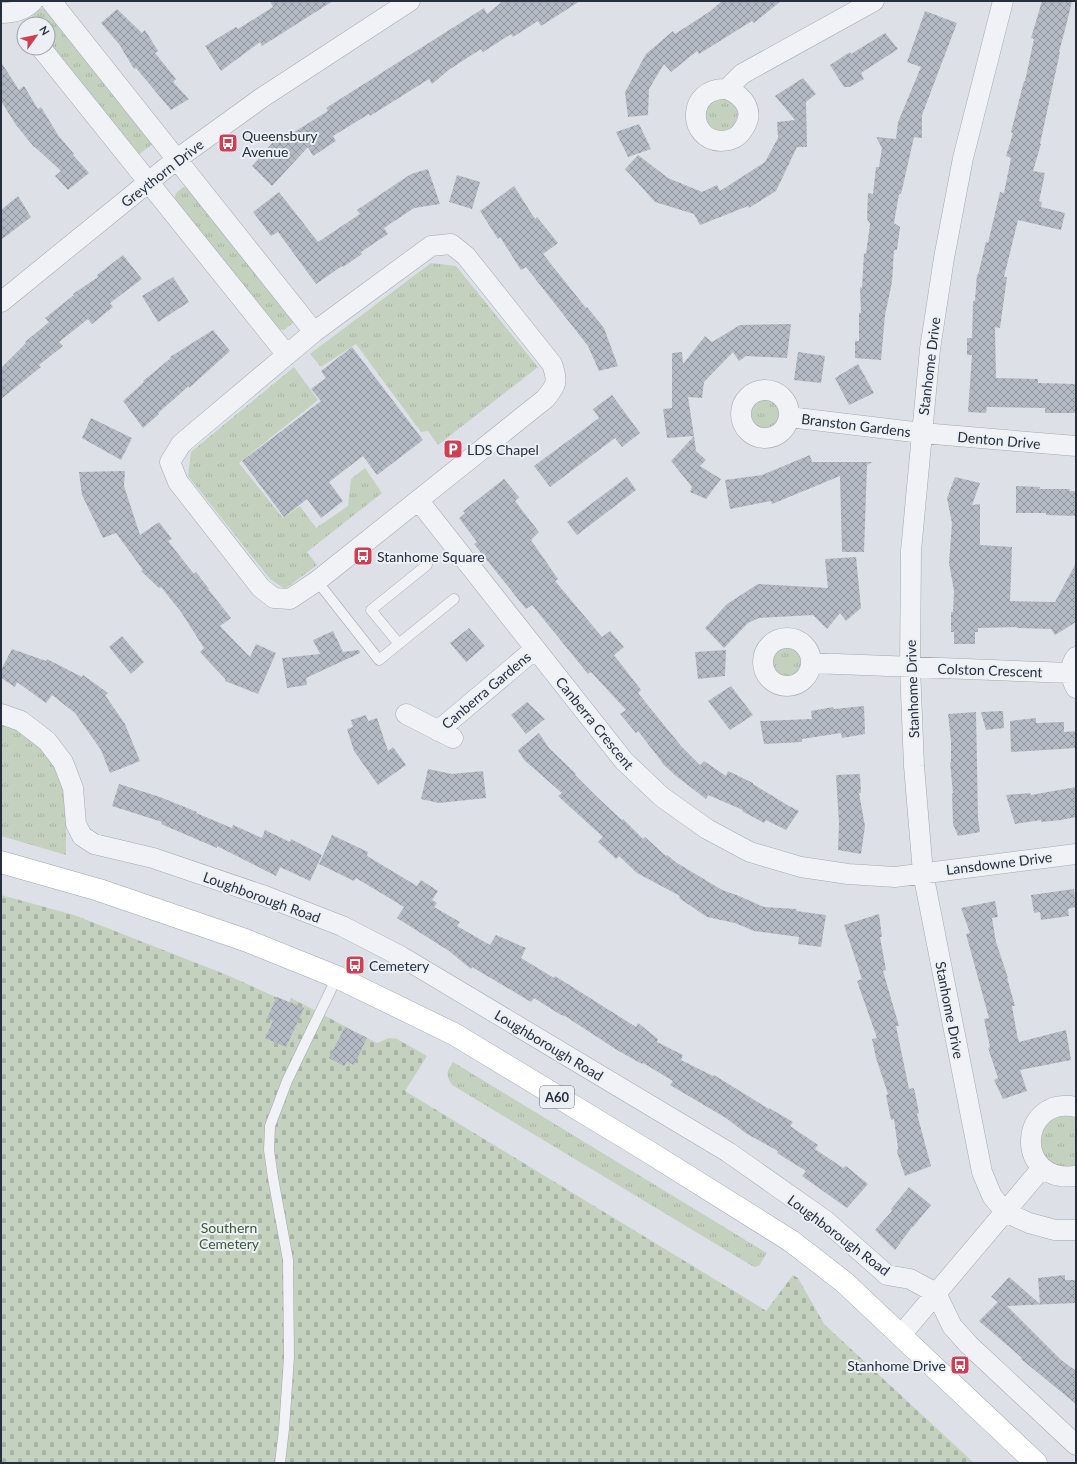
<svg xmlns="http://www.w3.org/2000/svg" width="1077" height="1464" viewBox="0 0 1077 1464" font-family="Lato,sans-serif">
<defs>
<pattern id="grass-tufts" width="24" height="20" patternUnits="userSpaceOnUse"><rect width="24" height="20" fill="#c3d1be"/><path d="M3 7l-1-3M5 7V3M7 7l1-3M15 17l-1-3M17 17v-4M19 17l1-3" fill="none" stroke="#a7b4a4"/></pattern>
<pattern id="cemetery-stones" width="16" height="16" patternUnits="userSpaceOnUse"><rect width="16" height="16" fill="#c3d1be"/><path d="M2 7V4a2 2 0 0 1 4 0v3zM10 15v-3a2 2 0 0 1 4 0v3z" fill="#a7b4a4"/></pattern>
<pattern id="building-cross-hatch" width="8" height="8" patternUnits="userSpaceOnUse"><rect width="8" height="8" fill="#b4bac4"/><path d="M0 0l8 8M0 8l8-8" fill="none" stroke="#9298a1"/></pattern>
</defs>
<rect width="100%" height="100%" fill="#dde1e7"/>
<path fill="url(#grass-tufts)" d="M43 8 49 11 154 143 137 156 48 44V24H31L32 16 36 11Z
M715 98 728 99C740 111 740 112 733 128L721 133 708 128 705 108Z
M183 187 192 188 293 315V323L284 330 277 329 173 202 176 193Z
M431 263 456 266 538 367 438 445 428 431 421 432 356 344 321 367 310 354Z
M294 367 318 400 239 463 283 518 300 506 316 528 348 506 351 479 365 468 382 493 307 552 317 565 285 589 270 579 188 476 191 452Z
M748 414a17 17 0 1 1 34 0a17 17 0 1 1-34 0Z
M773 662a14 14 0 1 1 28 0a14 14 0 1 1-28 0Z
M1 723 23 732 47 754 62 781 66 809V855L1 836Z
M453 1062 767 1253 759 1266 754 1267 452 1085C445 1074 447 1072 453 1062Z
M1076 1116V1168H1054L1039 1147 1041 1130 1053 1117Z"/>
<path fill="url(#cemetery-stones)" d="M1 895 74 915 227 975 289 1003 291 998 377 1043 389 1038 397 1039 427 1056 405 1091 757 1305 766 1311 793 1275 798 1278 824 1324 974 1463H1Z"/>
<path fill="url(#building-cross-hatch)" d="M270 1H333L262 46 260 42 221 71 205 46 236 27 238 29 273 7Z
M503 1H580L541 26 538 21 513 37 511 34 483 52 481 49 450 69 432 84 429 79 370 116 369 114 333 136 336 141 313 156 308 147 272 186 252 166 281 133 286 137 328 111 326 108 484 8 487 14Z
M722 1H781L754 23 752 21 699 54 697 51 671 72 664 64 649 89 648 115 628 117 625 92 646 54 673 31 675 34 709 12Z
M1042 1H1072L1067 22 1059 52H1060L1040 144H1041L1033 171 1045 173 1039 201 1042 202 1041 207 1065 213 1061 230 1018 220 1004 277H1007L1000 328 995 327 996 378 1038 379V383L1076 384V413H1045V408L987 407 986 413 968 412 972 355H967V338H972L973 302 975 300 977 274 978 275 986 242 988 243 1000 192 1004 193 1011 158 1006 156 1013 133 1011 132 1024 81H1025L1034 39 1031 38Z
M117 9 142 33 145 30 158 51 155 53 176 79 173 82 189 99 171 110 136 68 134 69 119 44 101 23Z
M925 11 957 23 922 115V138L914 137 901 194H899L894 223 900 227 897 250H894L892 282 885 315 881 360 855 358V341H859V313H861L860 287 862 288 864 253 866 254 870 224 867 219 868 193 873 194 876 167H879L882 148 876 137 896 139 898 122 921 67 907 62Z
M885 33 898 49 861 73 864 79 850 87H844L830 65 850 52 851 54Z
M1 62 19 90 24 86 38 109 41 107 58 135 74 154 73 155 89 173 68 190 55 176 61 171 35 147H34L16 125 1 101Z
M803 78 816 94 806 102 807 147H797L776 191 749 208 748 206 700 225 694 214 655 202 625 169 638 155 668 178 702 192 717 185 720 191 765 162 778 138 777 122 795 120 775 96Z
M639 124 651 149 628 157 616 132Z
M428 169 440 204 414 208 384 228 388 234 361 252 362 254 343 267 342 266 316 284 278 232 271 236 253 212 279 192 318 242 360 214 357 210 411 174Z
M457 175 480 182 472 209 449 202Z
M514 186 535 219 537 217 558 243 543 254 586 308 587 307 604 328 618 366 599 371 588 346 526 267 521 270 500 237 498 239 480 211Z
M18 196 31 217 1 240V210Z
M123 255 142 279 110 303 113 307 92 324 88 319 59 342 63 346 39 365 41 367 1 399V368L26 343 25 342 49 322 45 318 74 295 73 294 98 277 97 275Z
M173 277 189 302 158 322 142 296Z
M791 324 787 358 746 356 739 361 733 352 704 382 702 398 688 397 694 436 667 438 663 409 672 408V353L682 352 683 364 705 336 712 342 740 325Z
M213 330 230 351 189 388V386L158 413 159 414 143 428 123 401 144 382 143 381 171 358 170 357Z
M352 347 423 440 377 475 363 456 329 482 343 501 321 518 307 499 284 517 242 461 321 401 311 389 326 378 321 371Z
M798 352 825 356 821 383 794 380Z
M858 364 874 393 849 405 835 378Z
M612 395 640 433 622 447 615 438 550 487 534 466 599 418 593 409Z
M91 418 132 438 121 460 82 438Z
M694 436 696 451 706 460 700 466 721 479 706 499 690 492 692 487 671 461Z
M810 455 812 462H873L867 465 864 552H842L840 476 772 504 771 501 730 509 725 480 762 475Z
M125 471 124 486 140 535 159 522 172 539 168 541 194 574 196 572 209 589H208L231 618 220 626 250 657 256 644 276 653 258 694 225 681V679L200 652 204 648 181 612 161 587 159 588 141 571 143 570 116 533 103 538 82 495 79 472Z
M627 477 636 490 577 535 567 522Z
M955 477 980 483 972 505 980 504V545L1012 547 1010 601 1055 602 1076 563V622L1055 635 1051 629 1017 628V627L978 628V632H975V644H954V632H951V612H953L954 591 949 563 952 523 947 498Z
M504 479 519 497 515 501 539 532 531 540 558 579 555 581 602 637 610 631 624 647 614 655 641 690 638 693 681 746 700 765 704 761 726 776 728 771 753 783V784L789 806 799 811 786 830 766 820 764 823 742 811 743 810 708 795 706 799 676 776 662 763V762L638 731 636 733 620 714 626 710 591 672 588 674 532 605 526 609 474 544 477 542 459 518 465 513 463 511Z
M1016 486 1040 487 1039 489H1070L1069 491H1076V516L1046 515V513H1016Z
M856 557 861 608 846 621 840 613 827 629 813 615 759 618 748 623 724 648 705 628 727 604 758 584 828 588 825 559Z
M469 628 485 646 466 662 450 643Z
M333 631 343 652 359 650 360 653 306 678 307 685 287 688 282 658 320 654 313 640Z
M122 636 144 662 131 674 109 647Z
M12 649 46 661 47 659 82 677 83 675 108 693 105 695 125 724 140 761 110 773 101 750 75 713 52 695 46 703 17 682 15 687 1 678V670Z
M726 650 725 676 698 679 695 652Z
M731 686 753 715 730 730 708 701Z
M527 702 545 719 526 734 511 715Z
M864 706 865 734 842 738 841 733 802 739V742L764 744 760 721 812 719 811 711 833 707 834 709Z
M1003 711 1004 728 986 730 981 712Z
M976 712 978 818 980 832 958 836 953 824 952 793H953L950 762H951V741L948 714Z
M366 715 368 721 377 718 388 751 393 747 406 765 378 785 354 751 347 729 353 727 351 720Z
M1036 718V723L1064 722V732L1076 731V748L1011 752 1010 721Z
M539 733 549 748 576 774 575 775 597 797 622 820 623 819 643 839 645 837 666 856 667 855 677 863 722 890 739 896 764 907 797 909 796 911 826 915 821 947 798 944 799 937 754 931 735 923 707 917 679 898 680 896 637 873 619 856 616 859 598 842 603 837 558 796 562 793 524 760 518 750Z
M428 769 452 774 483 771 486 798 439 803 421 799Z
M860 774 861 793H859L865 826 861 854 838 850 839 823 836 775Z
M119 784 160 797 197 812 196 813 232 828 233 825 262 838 265 830 290 842 291 839 322 855 310 881 280 867 276 876 217 846V848L161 824 162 822 112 806Z
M1076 787V817L1061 820 1041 822V820L1015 824 1006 795 1030 793 1031 795Z
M332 835 368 852 367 856 417 886 421 880 438 891 432 900 437 903 434 907 460 922 457 926 490 945 496 935 526 948 521 958 554 978 555 976 636 1027 638 1023 658 1039 657 1042 683 1055 681 1060 713 1076 714 1075 769 1109V1108L793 1122 790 1126 818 1145 815 1149 843 1168 846 1166 868 1184 847 1208 802 1176 806 1171 777 1153 778 1151 747 1134 726 1118 670 1085 673 1081 643 1063 642 1064 617 1050 565 1016 561 1015 534 998 531 1002 472 967 471 969 449 951 397 918 404 907 356 878 354 881 319 864Z
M1074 889 1076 907 1068 909 1069 916 1041 920 1040 912 1034 913 1031 895Z
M995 901 998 917 992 918 996 942 1008 978H1007L1015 1006H1012L1018 1040 1019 1039V1042L1066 1030 1071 1060 1020 1070 1027 1091 1003 1099 994 1080 998 1078 988 1048 990 1047 984 1019 989 1018 966 934 970 933 961 908Z
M879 914 882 937H880L886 970 883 971 899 1026H896L909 1089 914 1088 919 1113 917 1114 931 1166 905 1176 897 1152 898 1148 894 1119 891 1120 886 1095 888 1094 876 1058 872 1039 877 1038 857 981 862 979 844 925Z
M277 997 304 1008 286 1047 265 1038 273 1021 267 1018Z
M345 1027 367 1038 354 1065 347 1061 344 1066 329 1058Z
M909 1187 931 1205 913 1227H912L895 1250 875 1230 892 1211 891 1209Z
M1065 1275V1280H1076V1303L1007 1306 1060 1359 1076 1371V1404L1021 1359 1022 1358 979 1321 998 1302 991 1297 1009 1277 1040 1304 1038 1278Z"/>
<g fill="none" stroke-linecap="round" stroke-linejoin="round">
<g stroke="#a2a8b1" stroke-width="11">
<path id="service" d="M317 581 379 660 454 599
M399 644 371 610 427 565
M280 1463 284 1429 289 1357 288 1260 273 1178 269 1150 270 1126 287 1081 337 977"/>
</g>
<g stroke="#a2a8b1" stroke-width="21">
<path id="minor" d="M51 1 314 332
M1003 1 963 158 944 258 930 349 911 551 910 667 914 766 923 873 982 1172 992 1196 1005 1212 1029 1223 1055 1230H1076
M1 13C13 13 24 11 33 1
M41 48 287 355
M727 89C744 96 755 111 744 128 739 137 731 141 721 141 687 140 686 87 727 89L742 74 874 1
M451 244 466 256 552 364C558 381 557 385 545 399L317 581 290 599 274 598 261 588 178 482 170 462 181 444 314 332 431 246Z
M1 302 177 159 263 97 410 1
M741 414a24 24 0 1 1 48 0a24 24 0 1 1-48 0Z
M789 417 922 433 1076 446
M418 500 624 761 662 797 707 829 750 852 801 867 848 874 895 877 1076 854
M763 662a24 24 0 1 1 48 0a24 24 0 1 1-48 0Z
M1076 657C1069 666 1070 678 1076 688
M811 663 1071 673
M1 714 21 721 47 741 63 762 73 788 76 824 82 836 94 844 153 858 265 896 342 926 402 957 728 1152 826 1221 887 1275 910 1279 936 1293 952 1326 969 1345 1076 1445
M406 714 453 738
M438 731 535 649
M1076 1107C1019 1095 1013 1184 1076 1176
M901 1335 1042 1168"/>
</g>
<g stroke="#9ca5b3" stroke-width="23">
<path id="primary" d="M1 862 99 890 245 940 337 977 454 1034 649 1152 791 1241 844 1282 1036 1463"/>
</g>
<use href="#service" stroke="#f0f2f5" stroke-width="10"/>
<use href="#minor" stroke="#f0f2f5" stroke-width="20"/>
<use href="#primary" stroke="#fff" stroke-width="22"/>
</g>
<defs>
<g id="bus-square" transform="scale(1)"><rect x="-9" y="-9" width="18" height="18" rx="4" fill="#d03e53" stroke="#ecf0f5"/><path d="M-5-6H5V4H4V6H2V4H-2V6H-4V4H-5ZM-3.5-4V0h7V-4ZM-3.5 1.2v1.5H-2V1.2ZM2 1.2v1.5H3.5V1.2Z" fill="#fff"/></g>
<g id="parking-square" transform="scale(1)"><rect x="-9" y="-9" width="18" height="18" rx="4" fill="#d03e53" stroke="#ecf0f5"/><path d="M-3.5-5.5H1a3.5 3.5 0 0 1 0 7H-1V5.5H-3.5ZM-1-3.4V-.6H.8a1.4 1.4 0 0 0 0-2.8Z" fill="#fff"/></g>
</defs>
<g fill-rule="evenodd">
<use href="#bus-square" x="228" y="143"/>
<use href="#parking-square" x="453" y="449"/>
<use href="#bus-square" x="363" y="556"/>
<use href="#bus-square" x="355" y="965"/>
<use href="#bus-square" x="960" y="1365"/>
</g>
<g text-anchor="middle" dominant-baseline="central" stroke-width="4" stroke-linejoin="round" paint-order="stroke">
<rect fill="#ecf0f5" stroke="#616975" stroke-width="1" x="540" y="1086" width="34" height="22" rx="3"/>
<g font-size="13" font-weight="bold" fill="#262f3e">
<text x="557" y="1097">A60</text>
</g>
<g font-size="14" fill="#262f3e" stroke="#ecf0f5" text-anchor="start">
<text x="242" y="135">Queensbury<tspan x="242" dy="16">Avenue</tspan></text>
<text x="467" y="449">LDS Chapel</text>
<text x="377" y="556">Stanhome Square</text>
<text x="369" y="965">Cemetery</text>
<text x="946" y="1365" text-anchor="end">Stanhome Drive</text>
</g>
<g font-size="14" fill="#262f3e" stroke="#ecf0f5">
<text transform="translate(162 173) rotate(-38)">Greythorn Drive</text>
<text transform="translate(929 366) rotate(-83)">Stanhome Drive</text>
<text transform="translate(856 425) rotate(7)">Branston Gardens</text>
<text transform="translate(999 440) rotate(5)">Denton Drive</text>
<text transform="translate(990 670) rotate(2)">Colston Crescent</text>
<text transform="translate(912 689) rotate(-92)">Stanhome Drive</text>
<text transform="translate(486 690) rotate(-40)">Canberra Gardens</text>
<text transform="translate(595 723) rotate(51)">Canberra Crescent</text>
<text transform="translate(999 863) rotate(-7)">Lansdowne Drive</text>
<text transform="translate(262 897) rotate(20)">Loughborough Road</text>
<text transform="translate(950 1010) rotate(79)">Stanhome Drive</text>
<text transform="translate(549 1045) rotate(31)">Loughborough Road</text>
<text transform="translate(839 1235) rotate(37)">Loughborough Road</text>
</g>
<g font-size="14" fill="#3a5a33" stroke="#ecf0f5">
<text x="229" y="1227">Southern<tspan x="229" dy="16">Cemetery</tspan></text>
</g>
</g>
<rect width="1077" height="1464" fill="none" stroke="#262f3e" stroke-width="4"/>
<g transform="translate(36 36) rotate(57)"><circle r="19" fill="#ecf0f5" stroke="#9da3ac"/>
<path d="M0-3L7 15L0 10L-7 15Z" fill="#d03e53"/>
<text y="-6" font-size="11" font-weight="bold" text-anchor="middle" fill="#262f3e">N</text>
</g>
</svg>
